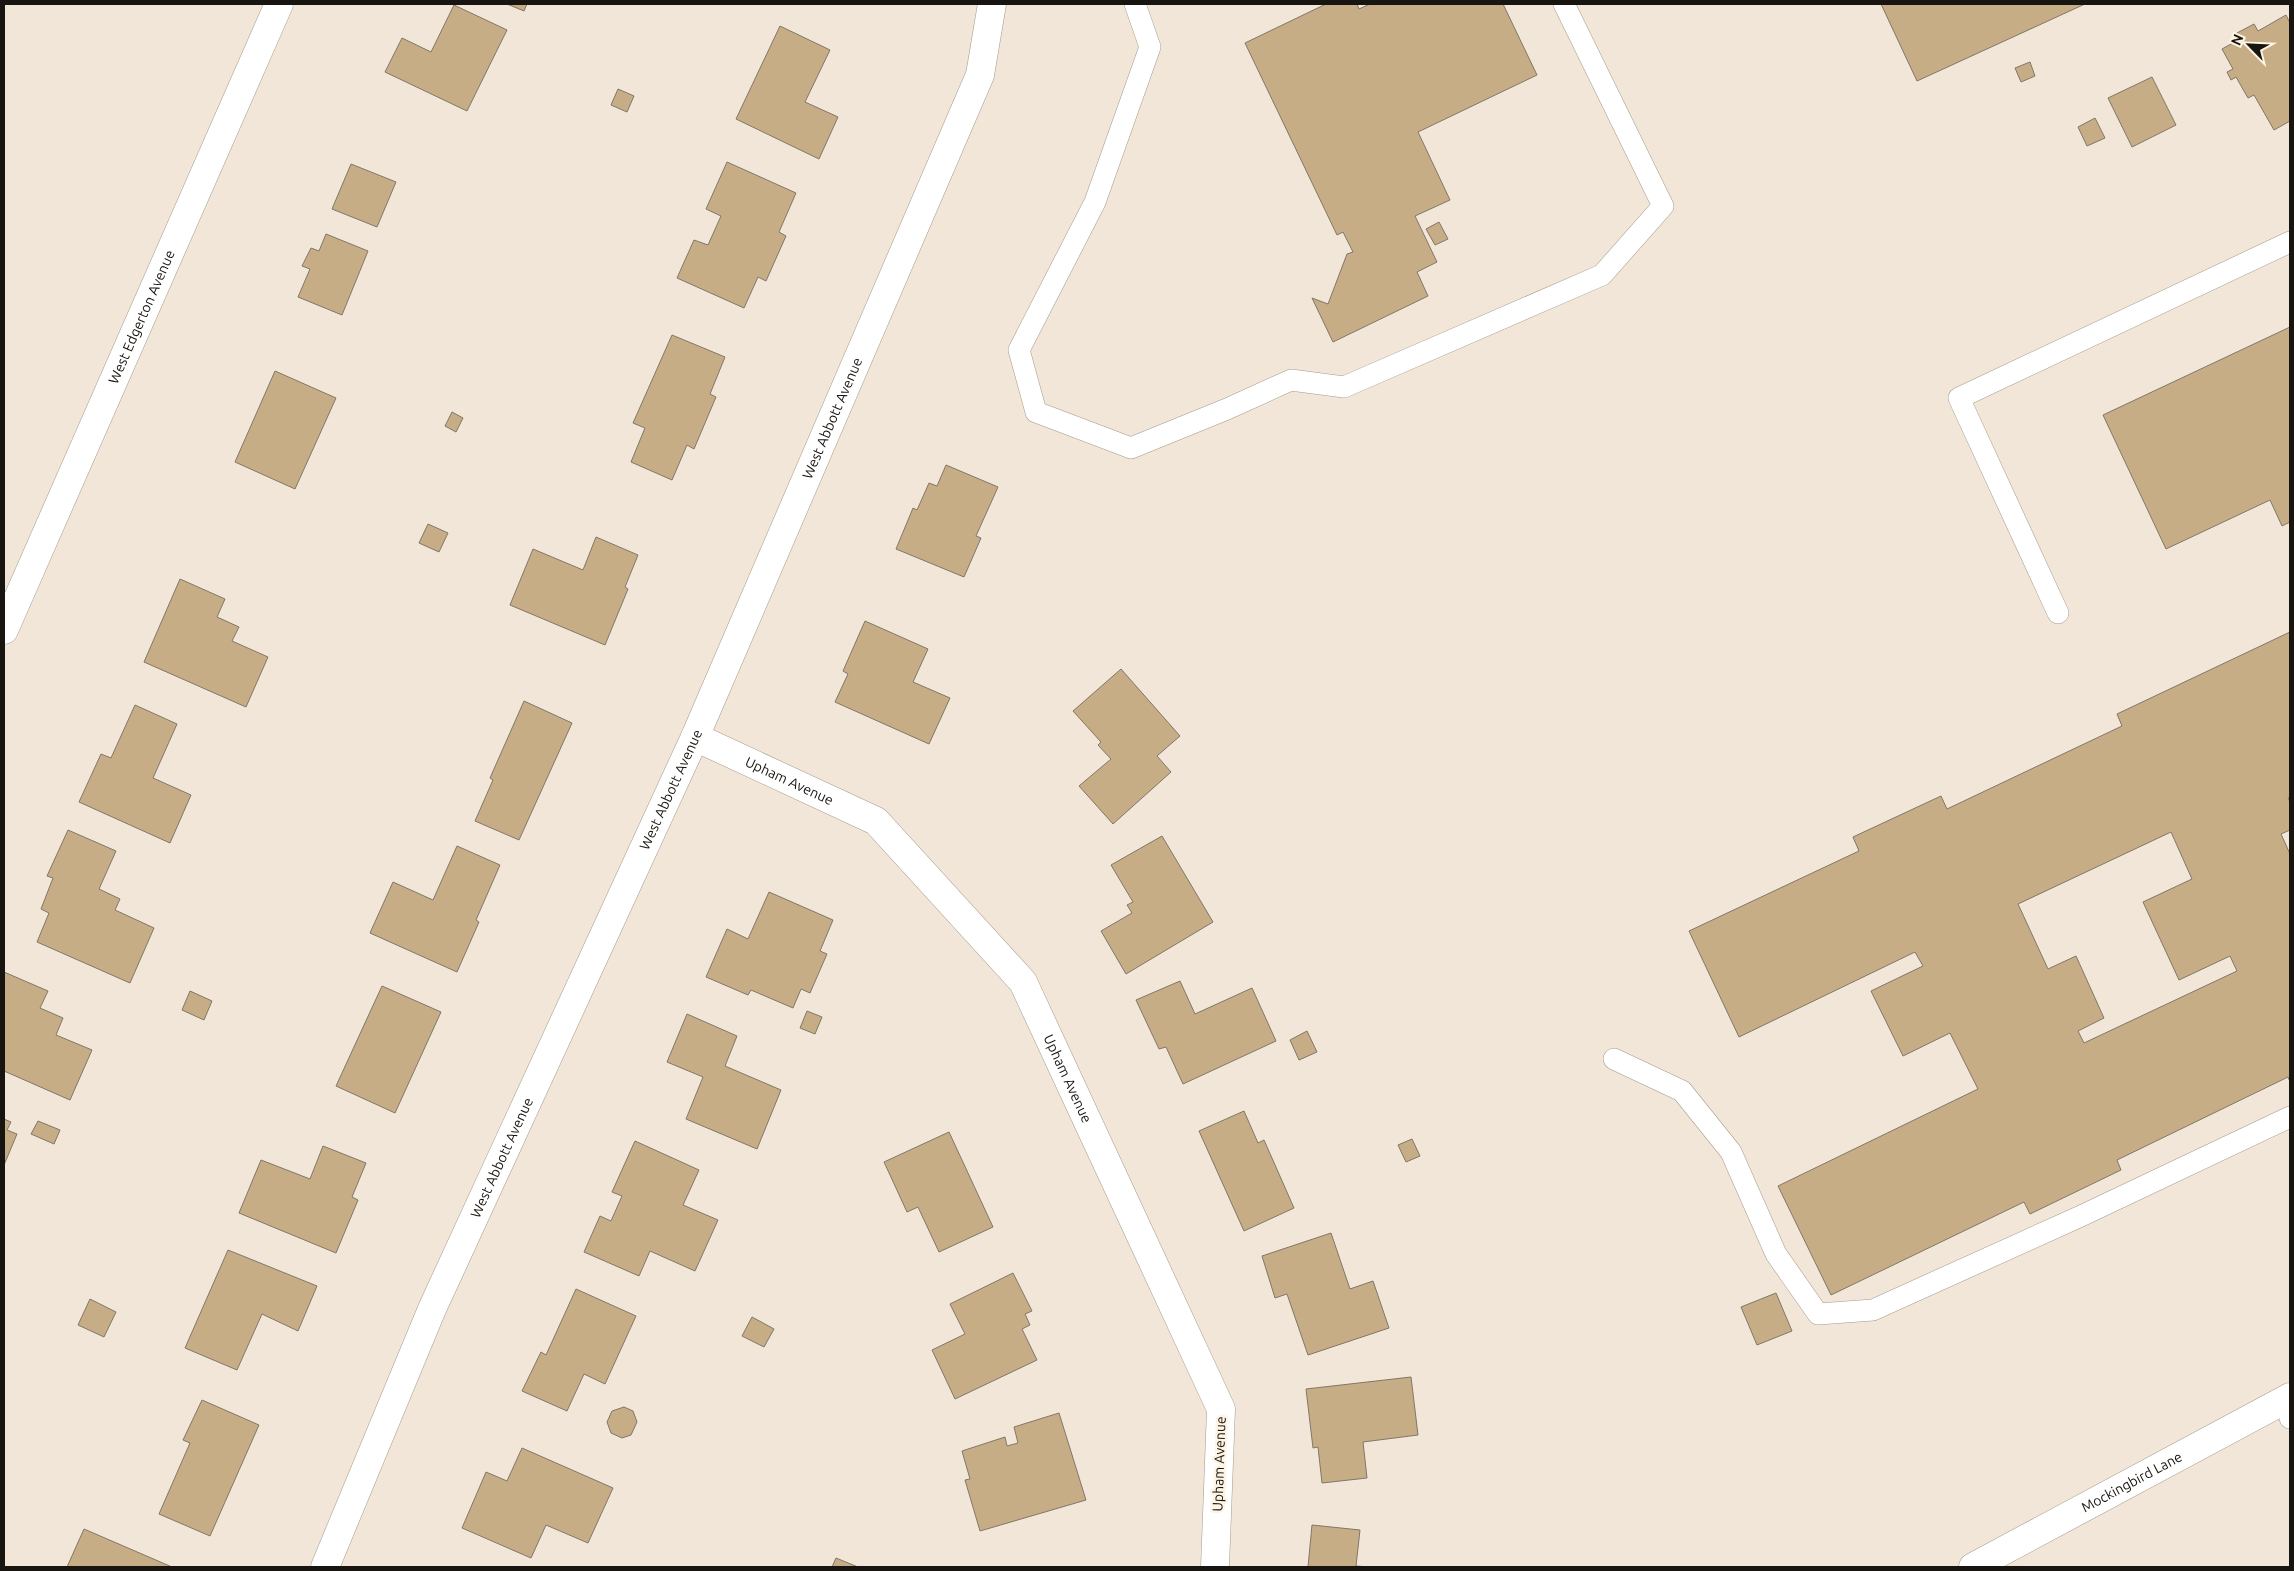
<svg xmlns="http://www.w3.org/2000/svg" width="2294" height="1571" viewBox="0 0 2294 1571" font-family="Ubuntu,sans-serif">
<rect width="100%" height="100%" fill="#f1e6d7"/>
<path fill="#c7ad86" stroke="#80776a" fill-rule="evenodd" d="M507 4H527L524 11Z
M1326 4H1357L1359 9 1370 4H1503L1537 75 1418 132 1450 200 1415 216 1437 262 1417 272 1428 296 1333 342 1312 298 1328 304 1347 254 1353 252 1343 232 1337 235 1245 43Z
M1881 4H2085L1917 81Z
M454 5 507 30 467 111 385 72 402 38 431 52Z
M2286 15 2290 23V121L2274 130 2254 95 2248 98 2236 77 2231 80 2227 72 2233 69 2222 49 2240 39 2237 33 2254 24 2258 31Z
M780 26 830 50 805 102 838 117 819 159 736 119Z
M2030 62 2035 76 2021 82 2015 68Z
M2152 77 2176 125 2132 147 2108 98Z
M618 89 634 96 627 112 611 105Z
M2095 118 2105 138 2087 146 2078 127Z
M727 162 796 193 779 232 786 236 766 281 758 277 744 308 677 278 694 240 708 245 721 216 706 209Z
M351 164 396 182 377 227 332 209Z
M1439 222 1448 239 1435 245 1426 229Z
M326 234 368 251 342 315 298 297 310 269 302 266 311 248 319 251Z
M2290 327V522L2282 526 2270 500 2166 549 2103 415Z
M672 335 725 357 710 394 716 397 694 449 687 445 672 480 631 462 645 428 633 423Z
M275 371 336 398 295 489 235 462Z
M452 412 463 418 456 432 445 426Z
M946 465 998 487 976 536 981 538 964 577 896 549 913 508 917 510 929 483 937 486Z
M428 524 448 533 439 552 419 543Z
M596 537 638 555 625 587 628 589 605 645 510 605 533 549 583 570Z
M180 579 225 599 217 617 239 627 232 641 268 657 246 707 144 662Z
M865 621 928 649 913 682 950 698 929 744 835 702 848 674 843 671Z
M2290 632V797L2288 798 2290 802V830L2281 834 2290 854V1082L2288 1077 2117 1160 2121 1170 2030 1214 2024 1202 1831 1295 1778 1186 1978 1089 1950 1033 1903 1056 1871 991 1923 966 1915 952 1739 1037 1689 931 1859 851 1853 837 1941 796 1947 809 2122 726 2117 714ZM2171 832 2192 879 2143 902 2179 980 2230 956 2237 971 2084 1043 2078 1031 2104 1018 2076 956 2048 969 2018 904Z
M1121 669 1180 736 1157 756 1171 772 1113 824 1079 786 1111 759 1098 745 1101 742 1073 711Z
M524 701 572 723 519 840 475 821 493 780 490 778Z
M135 705 177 724 153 778 191 795 170 843 79 802 101 754 111 758Z
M68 830 116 851 99 889 120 899 115 910 154 928 130 983 37 942 49 913 41 909 53 878 47 876Z
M1162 836 1213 922 1126 974 1101 931 1132 913 1127 905 1133 902 1111 865Z
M457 846 500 865 476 920 479 922 457 972 370 933 393 882 433 900Z
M769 892 833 920 820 951 827 954 810 993 801 989 793 1008 751 990 748 995 706 977 727 929 748 939Z
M4 972 48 991 40 1008 63 1018 56 1035 92 1050 70 1100 4 1071Z
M1180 981 1195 1014 1252 988 1276 1041 1183 1084 1166 1047 1159 1049 1136 1000Z
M382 986 441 1012 395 1113 336 1086Z
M190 991 212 1001 204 1020 182 1010Z
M807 1011 822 1017 815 1034 800 1028Z
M687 1014 737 1036 725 1066 781 1090 757 1149 686 1119 703 1077 667 1062Z
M1307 1031 1317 1052 1299 1060 1290 1040Z
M1244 1111 1258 1143 1264 1140 1294 1208 1244 1231 1199 1131Z
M4 1119 11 1122 7 1130 17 1134 4 1165Z
M38 1121 60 1130 54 1144 31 1134Z
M949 1132 993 1227 939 1252 918 1207 907 1212 884 1162Z
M1412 1139 1420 1156 1406 1162 1398 1145Z
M635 1141 699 1170 683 1205 718 1220 695 1271 650 1251 639 1276 584 1252 600 1216 611 1221 622 1196 612 1192Z
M323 1146 366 1163 352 1197 358 1200 336 1253 239 1213 261 1160 310 1179Z
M1331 1233 1350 1289 1373 1281 1389 1328 1308 1355 1287 1294 1275 1298 1262 1256Z
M228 1250 317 1286 298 1331 262 1314 237 1370 185 1348Z
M1013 1273 1032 1311 1025 1314 1030 1325 1022 1329 1037 1360 955 1399 932 1350 965 1334 950 1304Z
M576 1289 636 1316 605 1384 584 1374 567 1411 522 1391 541 1352 546 1355Z
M1776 1293 1792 1331 1757 1345 1741 1307Z
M90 1299 116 1312 104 1337 78 1325Z
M752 1317 774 1329 764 1347 742 1336Z
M1411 1377 1418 1435 1363 1442 1367 1478 1322 1483 1318 1447 1313 1448 1306 1389Z
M202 1400 259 1425 210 1536 159 1514 190 1443 183 1440Z
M624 1407 633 1411 637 1422 631 1435 622 1438 611 1433 607 1422 612 1411Z
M1059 1413 1086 1500 980 1531 965 1480 970 1479 962 1451 1005 1437 1007 1446 1018 1443 1014 1427Z
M522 1448 613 1488 588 1543 546 1525 531 1558 462 1528 486 1472 507 1481Z
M1312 1525 1360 1530 1356 1566 1369 1567H1308Z
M84 1529 172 1567H67Z
M836 1558 858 1567H832Z"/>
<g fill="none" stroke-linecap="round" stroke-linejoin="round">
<g stroke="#a59b8d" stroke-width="22">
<path id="service" d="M1135 4 1150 47 1095 202 1019 350 1036 412 1131 448 1227 409 1291 380 1344 387 1602 275 1663 206 1564 4
M2058 613 1959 398 2290 242
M1614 1059 1682 1091 1731 1152 1776 1254 1818 1314 1873 1310 2081 1216 2290 1117
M2287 1399 2290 1418"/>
</g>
<g stroke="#a59b8d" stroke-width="29">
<g id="minor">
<path id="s1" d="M695 737 876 821 1023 982 1221 1409 1215 1567"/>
<path id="s2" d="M325 1567 432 1309 695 737 980 75 992 4"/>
<path id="s3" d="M1973 1567 2290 1397"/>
</g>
</g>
<g stroke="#a59b8d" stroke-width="29">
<g id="tertiary">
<path id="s4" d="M4 630 279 4"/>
</g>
</g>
<use href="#service" stroke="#fff" stroke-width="21"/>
<use href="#minor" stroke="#fff" stroke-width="28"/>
<use href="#tertiary" stroke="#fff" stroke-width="28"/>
</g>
<g text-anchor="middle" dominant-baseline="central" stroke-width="5" stroke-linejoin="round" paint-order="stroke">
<g font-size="14" fill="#18140f" stroke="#fef4e4">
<text stroke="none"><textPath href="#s4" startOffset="342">West Edgerton Avenue</textPath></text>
<text stroke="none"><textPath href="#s2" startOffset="1256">West Abbott Avenue</textPath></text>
<text stroke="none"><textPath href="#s1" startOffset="104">Upham Avenue</textPath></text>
<text stroke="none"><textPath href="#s2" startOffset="851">West Abbott Avenue</textPath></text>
<text stroke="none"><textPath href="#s1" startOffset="524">Upham Avenue</textPath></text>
<text stroke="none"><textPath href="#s2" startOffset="446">West Abbott Avenue</textPath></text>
<text transform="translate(1219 1464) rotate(-88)">Upham Avenue</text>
<text stroke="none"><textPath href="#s3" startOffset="180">Mockingbird Lane</textPath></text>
</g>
</g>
<rect width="2294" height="1571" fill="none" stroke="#18140f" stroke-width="10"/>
<g transform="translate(2249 45) rotate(294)" stroke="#fef4e4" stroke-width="4" paint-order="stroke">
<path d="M0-4L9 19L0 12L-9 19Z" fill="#18140f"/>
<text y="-8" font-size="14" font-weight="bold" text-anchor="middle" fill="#18140f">N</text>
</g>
</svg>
